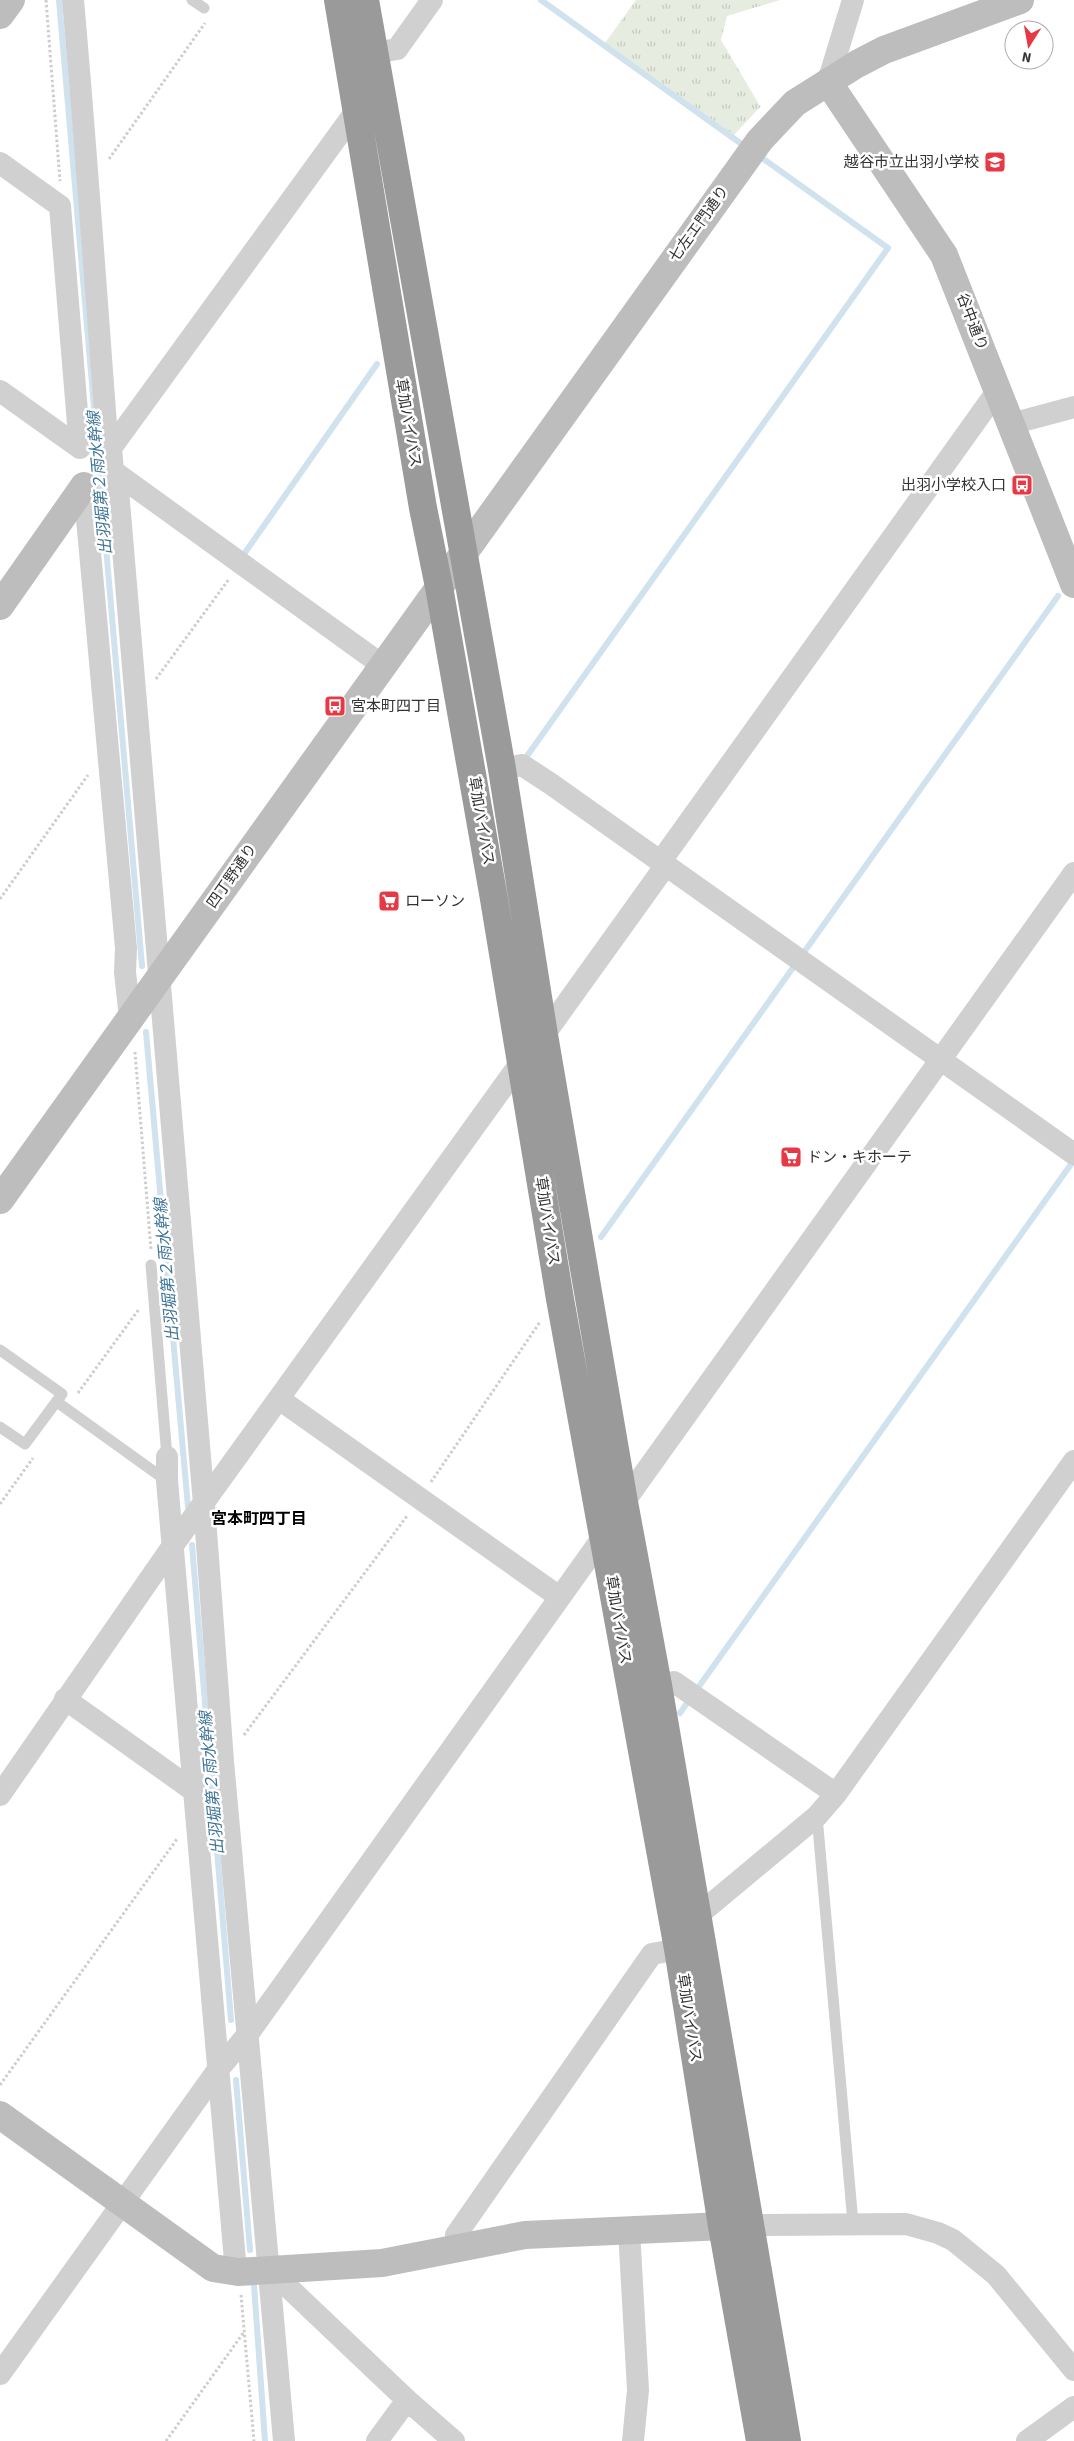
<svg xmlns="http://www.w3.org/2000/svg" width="1074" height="2441" viewBox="0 0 1074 2441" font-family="'Source Sans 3','Noto Sans JP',sans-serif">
<defs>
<pattern id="grass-tufts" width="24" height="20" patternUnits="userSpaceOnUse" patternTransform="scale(1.25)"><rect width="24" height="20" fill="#e6ecdf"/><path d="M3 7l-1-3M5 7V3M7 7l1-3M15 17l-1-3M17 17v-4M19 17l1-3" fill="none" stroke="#c6cbc0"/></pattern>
</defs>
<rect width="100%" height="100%" fill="#fff"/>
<path fill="url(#grass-tufts)" d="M636 0H780L727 16 721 40 760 106 762 105 734 135 605 43Z"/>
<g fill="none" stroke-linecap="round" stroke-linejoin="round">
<path stroke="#cfe2ee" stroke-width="6" d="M59 0 142 966
M541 0 747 148
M244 554 377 364
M527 756 888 248 758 155
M146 1032 188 1507
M601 1237 1058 596
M192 1545 231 2020
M680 1713 1074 1160
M236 2080 250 2250
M254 2285 265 2441"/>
<path stroke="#cdcdcd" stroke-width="3" stroke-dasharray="2.5 2.5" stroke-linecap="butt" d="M46 0 60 181
M109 159 205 23
M156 679 229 579
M0 899 88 775
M135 1052 151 1250
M78 1393 139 1309
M431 1482 540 1322
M0 1504 33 1458
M244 1735 407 1516
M0 2085 177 1839
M241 2295 254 2441
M166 2441 244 2332"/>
<path stroke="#d0d0d0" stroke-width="11" d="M192 0 204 8
M151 1265 167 1457
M0 1350 62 1394 25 1444 0 1427
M57 1402 167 1481
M817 1816 853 2223"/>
<path stroke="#d0d0d0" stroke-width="22" d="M73 0C86 146 96 292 107 438L111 448
M374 53 397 49 432 0
M828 82 853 0
M0 163 60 206 80 448 0 391
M1011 424 1074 407
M113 471 382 665
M84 486 126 948 125 972 130 1018
M502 769 522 765 551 784 1074 1154
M661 861 998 390
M544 1035 666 865
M279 1399 558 1596
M167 1457V1481L236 2272
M658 1685 674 1682 836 1794
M65 1699 194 1791
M0 1795 174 1544 521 1062
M697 1916 817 1816 836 1794 1074 1461
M749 2225 906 2224 938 2233 953 2240 996 2275 1074 2370
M629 2230 638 2390 633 2441
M458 2248 456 2235 652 1954 678 1949
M270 2270 407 2400 454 2441
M0 2374 217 2071 248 2034 603 1537 624 1502 1074 873
M284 2441 223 1761 204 1504 118 490 113 471 111 448 356 111
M377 2441 407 2400
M1027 2441 1074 2407"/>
<path stroke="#bdbdbd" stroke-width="28" d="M0 15 11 0
M828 82 944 255 1074 584
M0 606 84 486
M0 1200 760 140 795 103 857 64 884 50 1020 0
M0 2115 213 2268 238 2272 382 2263 525 2235 746 2225"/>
<path stroke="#9a9a9a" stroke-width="28" d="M338 0 423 508 439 587 493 893 560 1299 678 1949 722 2226 760 2441
M365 0 502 769 544 1035 624 1502 658 1685 787 2441"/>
</g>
<defs>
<g id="school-square" transform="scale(1.125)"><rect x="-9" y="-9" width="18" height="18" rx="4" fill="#e63946" stroke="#fff"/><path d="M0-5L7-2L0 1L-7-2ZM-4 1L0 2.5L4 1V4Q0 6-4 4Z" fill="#fff"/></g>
<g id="bus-square" transform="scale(1.125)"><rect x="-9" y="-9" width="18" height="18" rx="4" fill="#e63946" stroke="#fff"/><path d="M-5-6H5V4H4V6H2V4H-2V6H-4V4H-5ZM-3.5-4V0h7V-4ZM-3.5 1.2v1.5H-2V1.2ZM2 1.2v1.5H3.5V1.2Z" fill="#fff"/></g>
<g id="supermarket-square" transform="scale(1.125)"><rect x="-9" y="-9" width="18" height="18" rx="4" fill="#e63946" stroke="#fff"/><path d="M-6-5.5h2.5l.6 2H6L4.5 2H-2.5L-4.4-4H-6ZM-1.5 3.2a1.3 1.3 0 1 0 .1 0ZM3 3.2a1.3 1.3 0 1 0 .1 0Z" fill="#fff"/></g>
</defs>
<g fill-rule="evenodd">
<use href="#school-square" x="995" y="162"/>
<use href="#bus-square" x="1022" y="485"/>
<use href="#bus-square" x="335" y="706"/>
<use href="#supermarket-square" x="389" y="901"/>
<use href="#supermarket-square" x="791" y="1157"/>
</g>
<g text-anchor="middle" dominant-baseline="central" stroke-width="5" stroke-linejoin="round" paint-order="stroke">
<g font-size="15" fill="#333" stroke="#fff" text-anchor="start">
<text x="979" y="162" text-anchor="end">越谷市立出羽小学校</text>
<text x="1006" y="485" text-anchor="end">出羽小学校入口</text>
<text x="351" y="706">宮本町四丁目</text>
<text x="405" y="901">ローソン</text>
<text x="807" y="1157">ドン・キホーテ</text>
</g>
<g font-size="15" fill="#333" stroke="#fff">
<text transform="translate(699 224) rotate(-54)">七左エ門通り</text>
<text transform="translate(972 322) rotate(69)">谷中通り</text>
<text transform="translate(408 423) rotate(80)">草加バイパス</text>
<text transform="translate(481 821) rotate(80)">草加バイパス</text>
<text transform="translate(232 876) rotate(-55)">四丁野通り</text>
<text transform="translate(547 1221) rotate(81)">草加バイパス</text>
<text transform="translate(618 1620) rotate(80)">草加バイパス</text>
<text transform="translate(689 2018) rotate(81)">草加バイパス</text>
</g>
<g font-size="16" font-style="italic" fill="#3f7597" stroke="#fff">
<text transform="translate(100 483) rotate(-95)">出羽堀第２雨水幹線</text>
<text transform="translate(167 1270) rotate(-95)">出羽堀第２雨水幹線</text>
<text transform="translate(212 1783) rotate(-95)">出羽堀第２雨水幹線</text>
</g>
<g font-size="16" font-weight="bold" fill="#000" stroke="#fff">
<text x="259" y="1519">宮本町四丁目</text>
</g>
</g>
<g transform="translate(1029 45) rotate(191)"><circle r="24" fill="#ffffff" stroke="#adadad"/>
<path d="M0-4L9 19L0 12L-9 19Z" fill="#e63946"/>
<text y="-8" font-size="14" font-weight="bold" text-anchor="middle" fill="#333333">N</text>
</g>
</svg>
